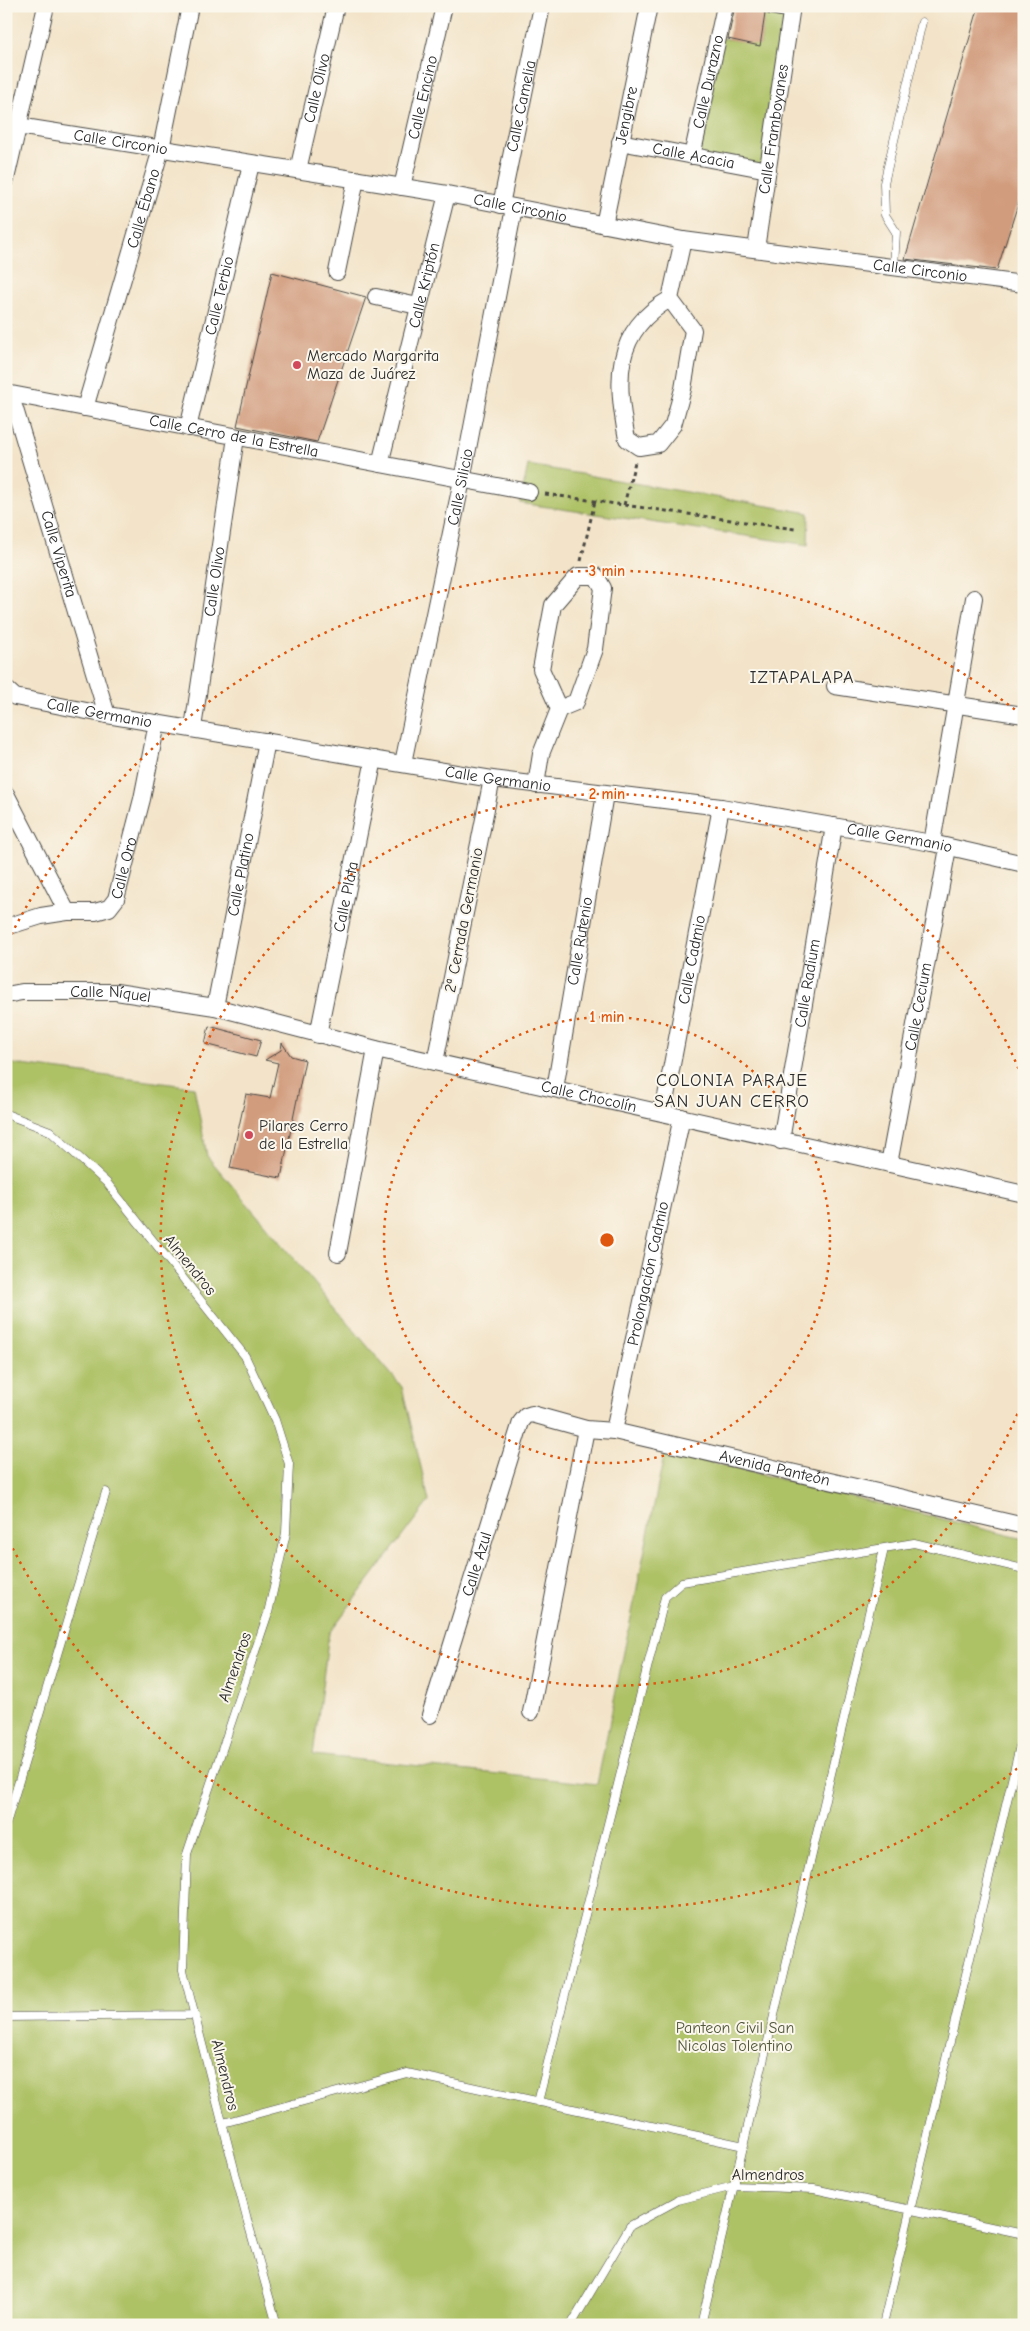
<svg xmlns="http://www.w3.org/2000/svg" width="1030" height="2331" viewBox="0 0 1030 2331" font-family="'Comic Neue',sans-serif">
<rect width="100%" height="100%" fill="#fbf7ec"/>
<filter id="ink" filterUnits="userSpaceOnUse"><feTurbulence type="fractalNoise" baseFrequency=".02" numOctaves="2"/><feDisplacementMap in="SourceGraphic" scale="10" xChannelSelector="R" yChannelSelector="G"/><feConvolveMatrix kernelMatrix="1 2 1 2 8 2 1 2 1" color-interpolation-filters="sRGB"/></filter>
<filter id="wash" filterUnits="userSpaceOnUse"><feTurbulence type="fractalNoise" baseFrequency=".0096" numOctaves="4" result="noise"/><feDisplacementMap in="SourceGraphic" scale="20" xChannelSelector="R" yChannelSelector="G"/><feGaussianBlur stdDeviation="1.12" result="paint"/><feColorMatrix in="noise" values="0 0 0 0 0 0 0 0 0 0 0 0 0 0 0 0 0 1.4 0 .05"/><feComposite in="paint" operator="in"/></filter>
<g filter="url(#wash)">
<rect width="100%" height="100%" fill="#f3e4c9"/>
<path fill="#adc165" stroke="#6c7648" d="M766 6 791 10 768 170 692 156 718 37 760 45Z
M528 465 809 513 808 545 520 503Z
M6 1063 194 1087 207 1156 402 1387 429 1501 329 1633 313 1755 597 1784 665 1451 1024 1539V2325H6Z"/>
<g id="blocks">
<path fill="#d19b7d" d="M735 6H760L765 14 760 46 728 39Z
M979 6H1024V185L997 270 905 259Z
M272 272 366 297 317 442 237 426Z
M209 1026 261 1040 256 1057 205 1044Z
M282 1043 291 1056 305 1060 281 1178 230 1168 246 1094 270 1098 278 1063 265 1060 281 1050Z"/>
</g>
</g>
<g filter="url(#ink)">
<use href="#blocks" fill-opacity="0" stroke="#494743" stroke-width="1"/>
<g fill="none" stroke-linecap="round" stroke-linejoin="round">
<g stroke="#494743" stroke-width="9">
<path id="service" d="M894 267 896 232 885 215 884 183 922 22
M6 1114 50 1131 107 1183 245 1356 275 1420 289 1464 286 1533 268 1613 187 1854 183 1970 247 2219 277 2325
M6 1824 106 1492
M6 2017 195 2015
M538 2102 665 1597 682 1582 914 1543 1024 1569
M223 2123 407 2073 744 2146
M571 2325 630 2226 678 2200 734 2186 814 2189 1024 2234
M701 2325 884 1549
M883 2325 1024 1729"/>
</g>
<g stroke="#494743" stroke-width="18">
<g id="minor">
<path d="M770 6 791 10"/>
<path id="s1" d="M18 126 447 194 683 240 1024 284"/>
<path id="s2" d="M620 142 768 170"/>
<path id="s3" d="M692 156 725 6"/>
<path id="s4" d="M298 170 336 6"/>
<path d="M6 179 46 6"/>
<path id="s5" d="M402 187 444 6"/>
<path id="s6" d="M501 205 542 6"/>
<path id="s7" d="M604 225 649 6"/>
<path id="s8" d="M756 249 792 6"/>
<path d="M337 272 356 179"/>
<path d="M376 297 418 306"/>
<path d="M670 299 693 330 683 389 673 425 658 444 639 447 627 439C616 382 612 332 670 299L683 240"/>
<path id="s9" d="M6 393 529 492"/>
<path id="s10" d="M8 393 15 409 107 715"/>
<path id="s11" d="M85 408 161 149 190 6"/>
<path id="s12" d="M188 428 251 164"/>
<path id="s13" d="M380 464 447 194"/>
<path d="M835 686 1024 715"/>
<path id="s14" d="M6 689 15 697 107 715 492 779 721 807 932 843 1024 864"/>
<path id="s15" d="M193 728 236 437"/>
<path id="s16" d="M403 763 462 480 514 208"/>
<path d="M536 785 541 754 559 709 541 669 553 605 578 576H596L603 588 595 649 576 702 559 709"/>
<path d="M6 794 67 912"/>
<path d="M932 843 974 598"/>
<path id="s17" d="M6 927 41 916 67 912H95L109 908 116 899 142 799 157 723"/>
<path id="s18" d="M6 995 22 992H116L215 1007 376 1049 1024 1194"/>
<path id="s19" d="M215 1007 267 741"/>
<path id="s20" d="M318 1035 374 759"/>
<path d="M435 1062 492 779"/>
<path id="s21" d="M555 1089 605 794"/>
<path id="s22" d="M663 1112 721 807"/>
<path id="s23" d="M781 1141 834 826"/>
<path id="s24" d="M889 1164 948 848"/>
<path d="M338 1253 376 1049"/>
<path id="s25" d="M614 1431 682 1117"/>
<path d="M531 1712 586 1429"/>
<path id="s26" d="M430 1715 521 1422 526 1416 532 1414 586 1429 614 1431 1024 1526"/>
</g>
</g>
<path stroke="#494743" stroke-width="3" stroke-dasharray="4 4" stroke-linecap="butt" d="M545 494 795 529
M624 505 635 462
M581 561 595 501"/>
<use href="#service" stroke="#fff" stroke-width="8"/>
<use href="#minor" stroke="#fff" stroke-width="16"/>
</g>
</g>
<g fill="none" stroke="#df570e" stroke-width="2.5" stroke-dasharray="2.5 5">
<circle cx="607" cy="1240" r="223"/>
<path d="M1023 1400A446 446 0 1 1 1023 1080"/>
<path d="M1023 1764A669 669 0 0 1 8 1539M8 941A669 669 0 0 1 1023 716"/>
</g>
<g fill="#d1495b" stroke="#fbf7ec" stroke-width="2">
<circle cx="297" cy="365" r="5"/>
<circle cx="249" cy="1135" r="5"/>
</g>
<g text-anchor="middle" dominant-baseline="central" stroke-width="4" stroke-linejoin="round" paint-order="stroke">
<g font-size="16" fill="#2b2b2b" stroke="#fbf7ec">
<text stroke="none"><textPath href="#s3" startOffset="76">Calle Durazno</textPath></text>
<text stroke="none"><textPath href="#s4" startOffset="84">Calle Olivo</textPath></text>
<text stroke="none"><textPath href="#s5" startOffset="92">Calle Encino</textPath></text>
<text stroke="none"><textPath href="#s6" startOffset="101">Calle Camelia</textPath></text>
<text stroke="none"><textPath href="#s7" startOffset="112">Jengibre</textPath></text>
<text stroke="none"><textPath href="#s8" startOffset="121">Calle Framboyanes</textPath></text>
<text stroke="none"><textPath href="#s1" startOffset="104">Calle Circonio</textPath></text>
<text stroke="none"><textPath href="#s2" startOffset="75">Calle Acacia</textPath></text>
<text stroke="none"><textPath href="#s11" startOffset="208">Calle Ébano</textPath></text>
<text stroke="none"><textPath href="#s1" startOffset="509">Calle Circonio</textPath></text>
<text stroke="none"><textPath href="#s1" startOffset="914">Calle Circonio</textPath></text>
<text stroke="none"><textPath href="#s13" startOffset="184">Calle Kriptón</textPath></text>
<text stroke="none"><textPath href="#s12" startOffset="136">Calle Terbio</textPath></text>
<text stroke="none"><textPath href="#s9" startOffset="232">Calle Cerro de la Estrella</textPath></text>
<text stroke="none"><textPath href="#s16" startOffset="282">Calle Silicio</textPath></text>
<text stroke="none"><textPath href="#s10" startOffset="169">Calle Viperita</textPath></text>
<text stroke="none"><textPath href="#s15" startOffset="148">Calle Olivo</textPath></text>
<text stroke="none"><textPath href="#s14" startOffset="98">Calle Germanio</textPath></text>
<text stroke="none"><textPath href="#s14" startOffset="502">Calle Germanio</textPath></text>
<text stroke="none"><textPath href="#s14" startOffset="908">Calle Germanio</textPath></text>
<text stroke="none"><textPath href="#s17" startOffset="149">Calle Oro</textPath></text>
<text stroke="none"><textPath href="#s19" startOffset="135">Calle Platino</textPath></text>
<text stroke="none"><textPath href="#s20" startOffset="141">Calle Plata</textPath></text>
<text transform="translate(464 920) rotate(-79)">2ª Cerrada Germanio</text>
<text stroke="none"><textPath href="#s21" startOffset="150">Calle Rutenio</textPath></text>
<text stroke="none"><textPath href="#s22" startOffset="155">Calle Cadmio</textPath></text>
<text stroke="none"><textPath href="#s23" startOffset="160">Calle Radium</textPath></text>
<text stroke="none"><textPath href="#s18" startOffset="105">Calle Níquel</textPath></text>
<text stroke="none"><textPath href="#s24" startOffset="160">Calle Cecium</textPath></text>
<text stroke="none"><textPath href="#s18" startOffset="595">Calle Chocolín</textPath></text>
<text transform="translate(190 1265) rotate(51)">Almendros</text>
<text stroke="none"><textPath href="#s25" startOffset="161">Prolongación Cadmio</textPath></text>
<text stroke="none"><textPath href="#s26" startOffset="570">Avenida Panteón</textPath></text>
<text stroke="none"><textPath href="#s26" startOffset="158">Calle Azul</textPath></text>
<text transform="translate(235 1667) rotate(-71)">Almendros</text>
<text transform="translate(225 2075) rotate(76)">Almendros</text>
<text x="768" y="2175">Almendros</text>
</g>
<g font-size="16" fill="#2b2b2b" stroke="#fbf7ec" text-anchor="start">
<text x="307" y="356">Mercado Margarita<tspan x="307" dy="18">Maza de Juárez</tspan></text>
<text x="259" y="1126">Pilares Cerro<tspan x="259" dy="18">de la Estrella</tspan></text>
</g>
<g font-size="16" fill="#52583c" stroke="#fbf7ec">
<text x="735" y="2028">Panteon Civil San<tspan x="735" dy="18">Nicolas Tolentino</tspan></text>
</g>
<g font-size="18" letter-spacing="1" fill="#2b2b2b" stroke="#fbf7ec">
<text x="802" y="677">IZTAPALAPA</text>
<text x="732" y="1080">COLONIA PARAJE<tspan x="732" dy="21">SAN JUAN CERRO</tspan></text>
</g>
</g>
<circle cx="607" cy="1240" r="8" fill="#df570e" stroke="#fbf7ec" stroke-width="2.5"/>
<g font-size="15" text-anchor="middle" font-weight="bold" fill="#df570e" stroke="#fbf7ec" stroke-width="4" stroke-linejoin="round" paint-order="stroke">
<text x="607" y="576">3 min</text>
<text x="607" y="799">2 min</text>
<text x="607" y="1022">1 min</text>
</g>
<rect width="1030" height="2331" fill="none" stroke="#fbf7ec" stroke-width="25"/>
</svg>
